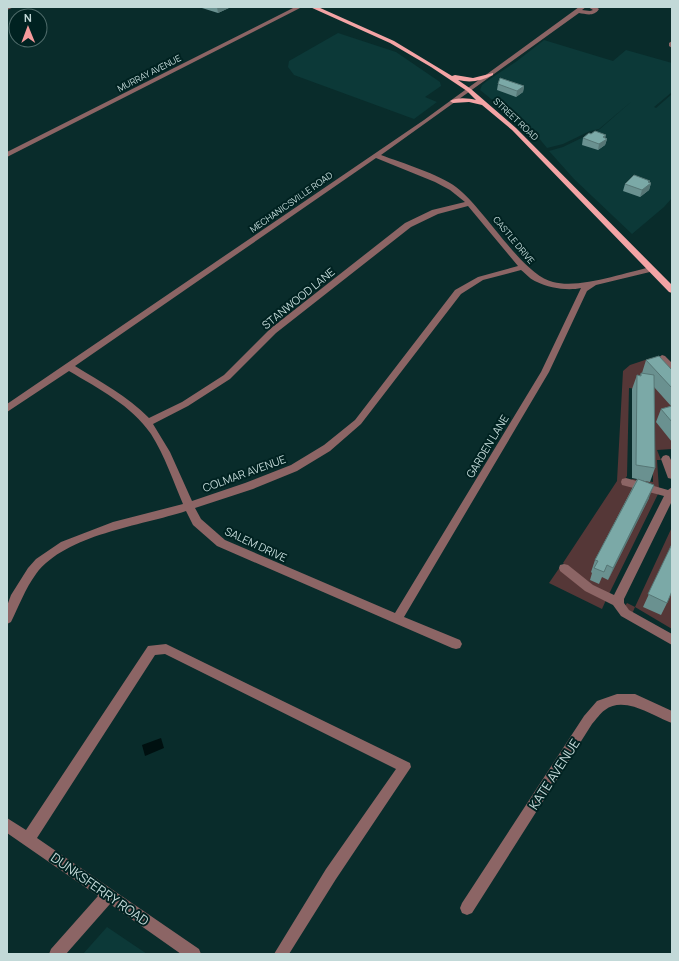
<svg xmlns="http://www.w3.org/2000/svg" width="679" height="961" viewBox="0 0 679 961" font-family="Manrope,sans-serif">
<rect width="100%" height="100%" fill="#092c2b"/>
<path fill="#0c3938" d="M338 33 396 52 440 82 441 86 425 97 437 102 414 119 294 75 288 67 289 61Z
M544 40 613 61 626 50 672 63V92L654 107 656 108 672 94V198L664 207 632 234 574 179 549 151 563 147 600 129 632 101 599 129 590 131 563 144 547 148 538 137 480 90 482 85 487 81 517 61Z
M107 927 147 954H83Z"/>
<path fill="#553737" d="M651 358 658 366 672 407V449L657 450 661 460H657L659 489 630 482 632 479 653 482 652 395 637 389 629 388 627 476 623 482 658 494 609 594C592 587 574 577 563 563L617 481 623 371 630 365Z
M672 527V629L635 607 632 614 625 606 627 603 635 607Z
M560 567 606 600 602 609 549 583Z"/>
<path fill="#001010" d="M161 738 164 748 145 756 142 745Z"/>
<g fill="none" stroke-linecap="round" stroke-linejoin="round">
<path fill="#8c6565" fill-rule="evenodd" d="M7 7H14L7 10Z
M295 7H302L7 157V152Z
M579 7H586L582 10 590 11 593 10 588 7H596L599 9C594 17 586 14 579 13L381 155C402 163 439 174 456 187 485 209 522 275 553 282 580 289 623 273 651 267L655 269 654 271 596 285 587 291 549 372 404 617 460 640 462 644 460 648 456 649 452 648 217 546 193 525 186 511C141 526 66 534 36 574 25 589 19 606 11 622L7 624V606L11 595 28 568 36 559 61 542 113 522 183 504C173 481 165 456 151 434 131 405 99 389 69 371L7 412V404L424 120ZM376 158 435 182 450 190 465 202 432 210 405 223 270 329 224 375 182 402 149 418C127 396 101 382 75 366ZM468 206 518 266 478 277 455 290 355 420 324 445 291 465 245 483 192 501 170 452 153 424 188 406 230 379 276 333 411 227 438 214ZM521 270C526 274 531 280 537 282 549 288 568 291 581 288L541 372 395 613 225 540 201 519 195 508 253 489 297 471 330 451 361 424 461 294 483 280Z
M672 41V48L669 46V43Z
M662 355 665 356 672 363V372L669 371 658 358Z
M666 455 669 456 672 462V479L668 478 661 459 663 456Z
M626 478 668 490 672 487V501L624 599V603L629 610 672 634V645L621 616 613 605 585 591 560 571 559 568 560 565 564 564 568 565 593 585 614 595 664 496 622 485 621 482 622 479Z
M166 644 410 763 411 767 336 879 289 954H274L326 869 396 769 165 654 155 655 37 838 199 949 201 954H181L110 904 66 954H49L51 949 98 896 7 833V818L26 830 148 646Z
M617 694H635L672 711V723C653 716 624 695 605 710 600 713 596 720 592 724L472 913 467 915 462 913 460 908 462 903 584 716 597 701Z"/>
<path fill="#f3a4a5" fill-rule="evenodd" d="M310 7H318L394 41 452 76 455 75 473 78 493 73V75C481 81 471 83 458 80L471 89 516 128 672 285V293L669 292 512 130 482 105 469 102 453 103 450 101C456 97 469 98 476 100L467 91 431 67 390 43Z"/>
</g>
<path fill="#6a9190" d="M202 7H231L218 13 202 8Z
M498 84 524 86 523 92 516 97 497 90Z
M583 138H606L607 139 605 145 598 150 582 145Z
M650 183H651L649 190 640 197 623 191 625 184Z
M646 360 672 370V442L656 422 661 409 671 406 654 387 655 468 650 482 639 480 649 498 608 580 602 577 599 584 590 580 592 573 591 572 595 560 637 479 632 478V389L637 375 640 376 641 373H642Z
M672 544 667 603 661 615 643 607Z"/>
<path fill="#567675" d="M217 7H231L218 13Z
M524 86 523 92 516 97 517 91Z
M606 135 605 140 607 139 605 145 598 150 599 144 603 137Z
M650 181 649 185 651 183 649 190 640 197 642 190Z
M654 485 649 498 608 580 613 568Z"/>
<path fill="#7ba9a7" stroke="#567675" d="M500 78 524 86 517 91 498 84Z
M595 131 606 135 603 137 607 139 599 144 583 138 589 133 591 134Z
M634 175 650 181 648 182 651 183 642 190 625 184Z
M659 356 672 370V388L646 360Z
M641 373 654 375 655 468 636 465 637 375 641 376Z
M672 406V422L661 409Z
M638 479 654 485 613 568 607 565 604 572 594 568 598 561 595 560Z
M672 544V591L667 603 648 594Z"/>
<g text-anchor="middle" dominant-baseline="central" stroke-width="4" stroke-linejoin="round" paint-order="stroke">
<g font-size="9" fill="#c2d9d8" stroke="#002221">
<text transform="translate(149 73) rotate(-27)">MURRAY AVENUE</text>
<text transform="translate(516 119) rotate(43)">STREET ROAD</text>
<text transform="translate(291 202) rotate(-35)">MECHANICSVILLE ROAD</text>
<text transform="translate(514 240) rotate(50)">CASTLE DRIVE</text>
</g>
<g font-size="11" fill="#c2d9d8" stroke="#002221">
<text transform="translate(298 298) rotate(-39)">STANWOOD LANE</text>
<text transform="translate(487 446) rotate(-59)">GARDEN LANE</text>
<text transform="translate(244 473) rotate(-20)">COLMAR AVENUE</text>
<text transform="translate(256 544) rotate(25)">SALEM DRIVE</text>
</g>
<g font-size="13" fill="#c2d9d8" stroke="#002221">
<text transform="translate(554 774) rotate(-57)">KATE AVENUE</text>
<text transform="translate(100 889) rotate(35)">DUNKSFERRY ROAD</text>
</g>
</g>
<rect width="679" height="961" fill="none" stroke="#c2d9d8" stroke-width="16"/>
<g transform="translate(28 28) rotate(359)"><circle r="19" fill="#002221" stroke="#4e6b6a"/>
<path d="M0-3L7 15L0 10L-7 15Z" fill="#f59b9c"/>
<text y="-6" font-size="11" font-weight="bold" text-anchor="middle" fill="#c2d9d8">N</text>
</g>
</svg>
